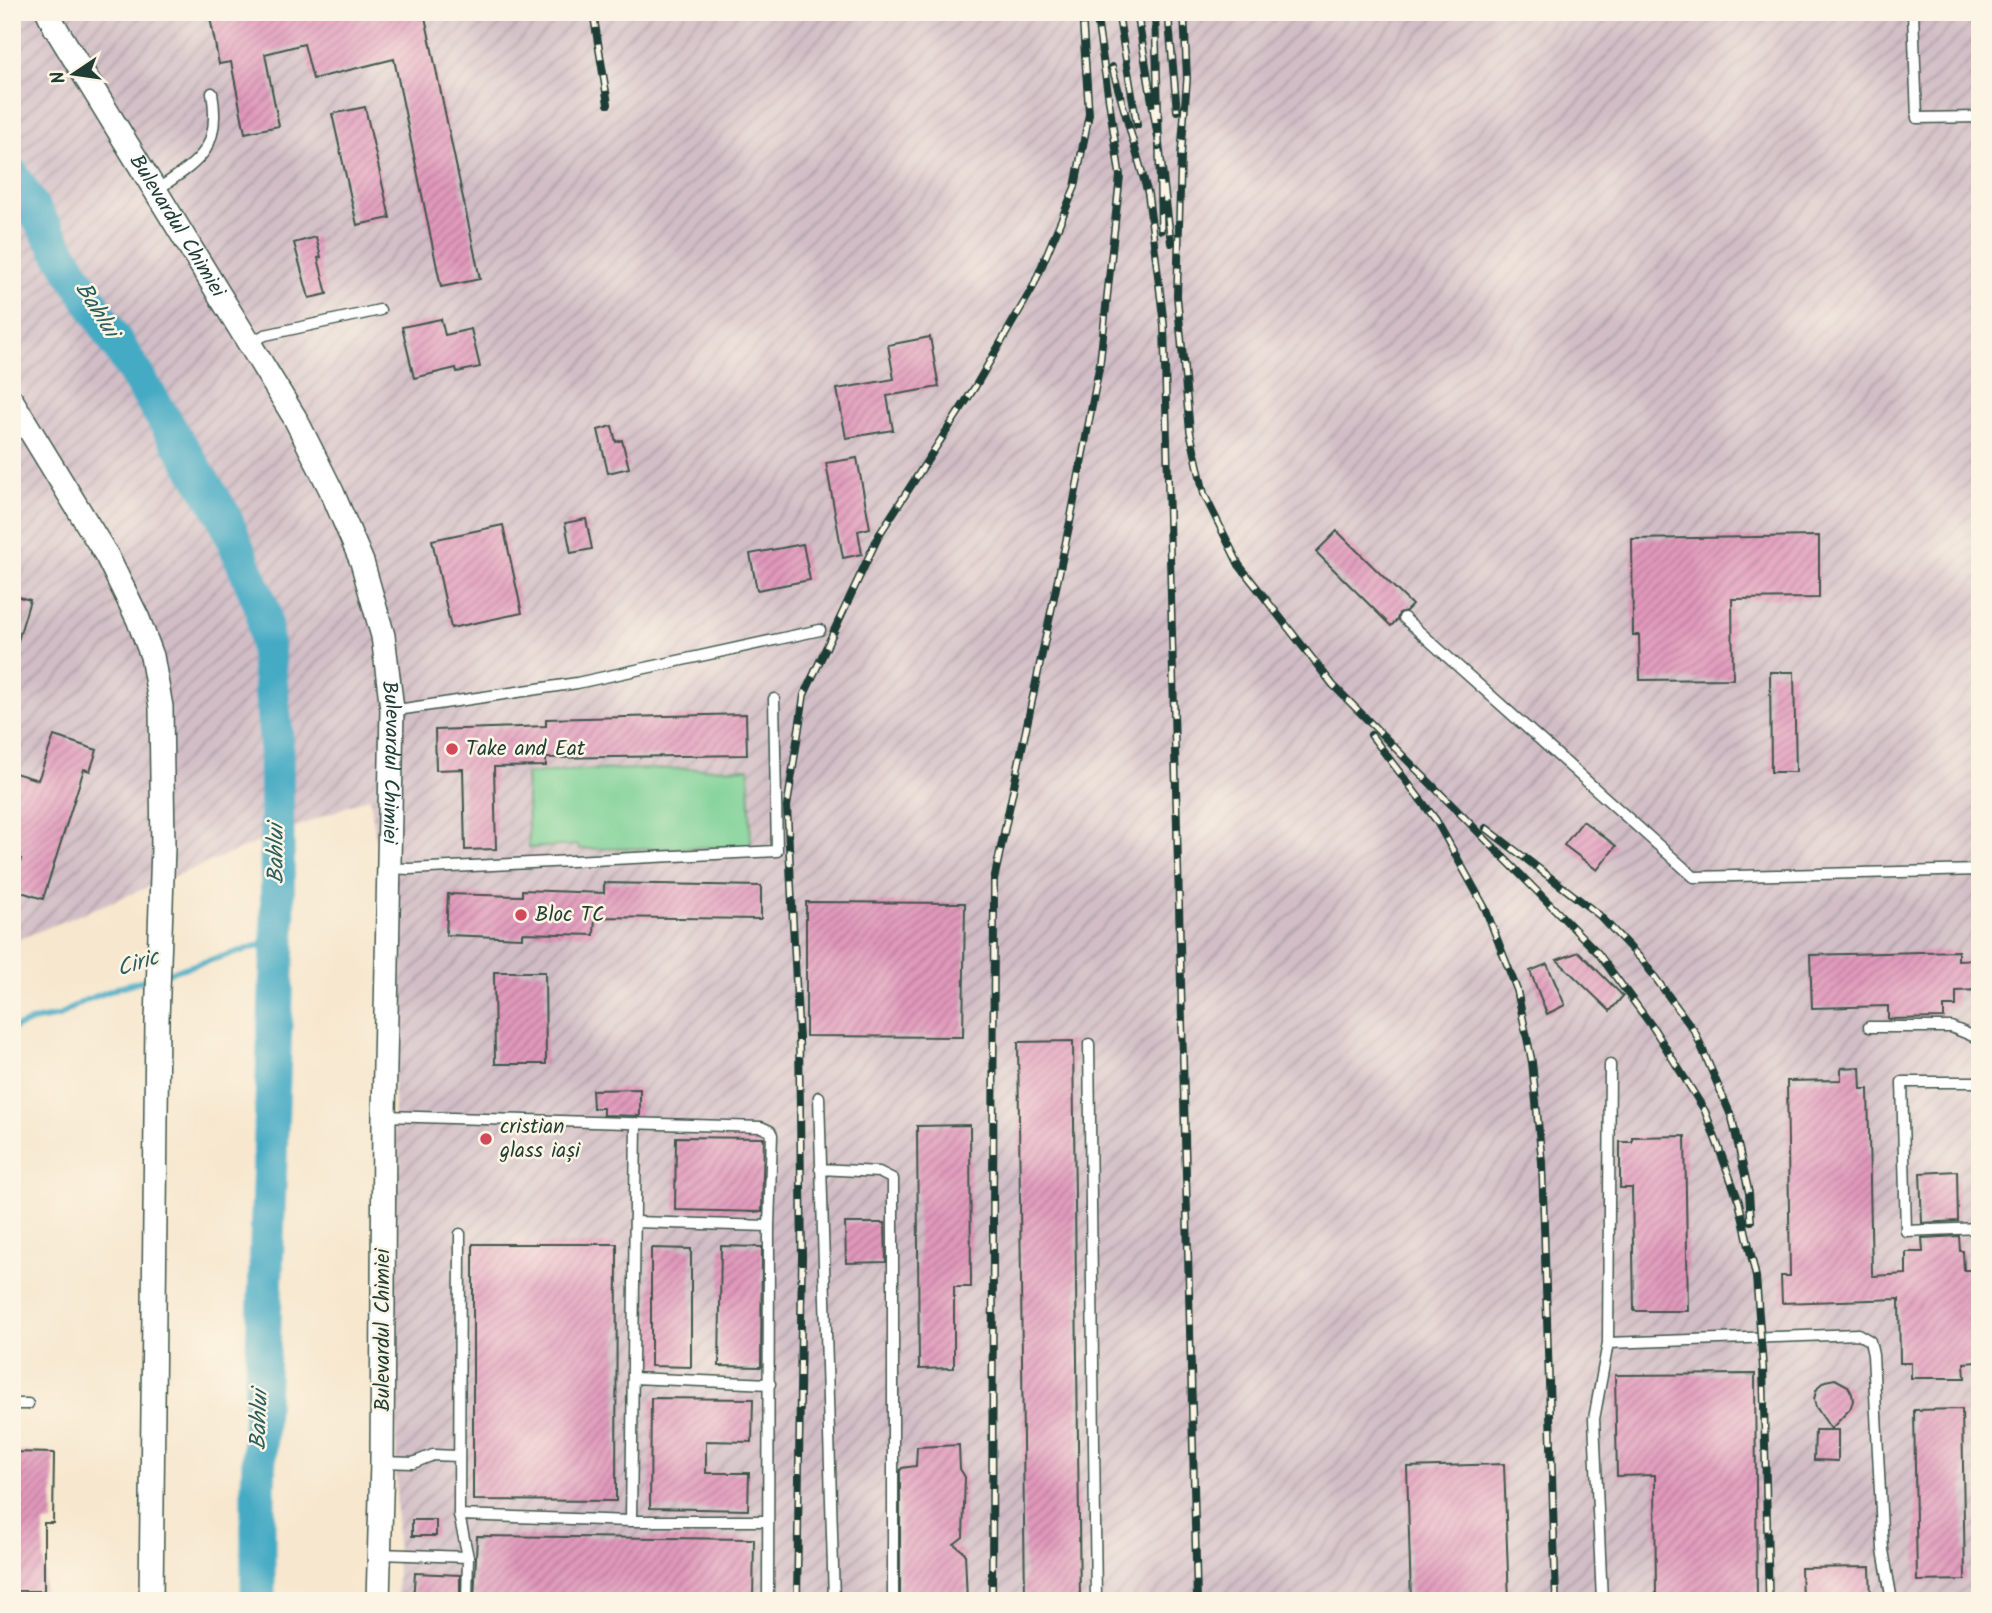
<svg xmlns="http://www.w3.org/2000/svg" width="1992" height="1613" viewBox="0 0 1992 1613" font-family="Kalam,sans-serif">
<defs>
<pattern id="industrial-furrows" width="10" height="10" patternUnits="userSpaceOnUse" patternTransform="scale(1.75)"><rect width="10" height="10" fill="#d2bdc6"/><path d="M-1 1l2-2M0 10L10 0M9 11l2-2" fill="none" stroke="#aa9ba2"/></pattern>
<pattern id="building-hatch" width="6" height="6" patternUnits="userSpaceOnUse" patternTransform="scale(1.75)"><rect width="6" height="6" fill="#e198bb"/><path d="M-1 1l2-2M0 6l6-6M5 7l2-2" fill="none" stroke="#b67d99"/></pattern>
</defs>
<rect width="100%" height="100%" fill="#fcf5e5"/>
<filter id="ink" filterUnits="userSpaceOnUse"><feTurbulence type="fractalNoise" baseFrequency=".0143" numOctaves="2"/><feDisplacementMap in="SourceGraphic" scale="14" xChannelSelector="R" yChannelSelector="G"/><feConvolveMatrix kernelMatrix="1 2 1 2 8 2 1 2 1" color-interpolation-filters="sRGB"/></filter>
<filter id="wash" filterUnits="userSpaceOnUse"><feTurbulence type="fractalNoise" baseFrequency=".00686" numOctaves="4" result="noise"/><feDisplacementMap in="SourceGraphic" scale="28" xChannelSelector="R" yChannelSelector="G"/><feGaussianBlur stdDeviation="1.57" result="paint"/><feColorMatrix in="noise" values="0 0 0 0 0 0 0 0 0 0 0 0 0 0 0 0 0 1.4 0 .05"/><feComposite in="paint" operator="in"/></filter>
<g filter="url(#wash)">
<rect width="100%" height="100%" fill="#f7e7ce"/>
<path fill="url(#industrial-furrows)" d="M12 12H1980V1601H397L393 963 370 797 12 942Z"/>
<path fill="#7ad094" stroke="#4c8664" stroke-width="2" d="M749 768 751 847 579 849 578 845 529 848 526 774 578 770Z"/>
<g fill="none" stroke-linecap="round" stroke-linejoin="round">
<path stroke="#44aac4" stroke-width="6" d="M164 974 278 940
M12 1029 32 1021 59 1016 84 1001 120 987 154 977"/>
<path stroke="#44aac4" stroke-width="35" d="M12 175 223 514 263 610 276 737 278 940 258 1487V1601"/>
</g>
<g id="blocks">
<path fill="url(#building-hatch)" d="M209 12H424L480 279 441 287 394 59 313 79 304 44 265 54 279 126 245 133 231 62 219 64Z
M365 107 390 218 357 225 332 114Z
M316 237 321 257 318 258 327 294 309 298 294 243Z
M441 319 445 335 471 329 480 367 457 372 456 368 414 378 402 327Z
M930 337 939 387 887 396 893 430 846 438 837 389 894 379 888 345Z
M612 426 616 442 622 440 629 468 608 473 598 430Z
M857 458 870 528 858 531 862 554 843 558 826 463Z
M586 519 592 549 571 553 565 523Z
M503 525 522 613 451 628 432 540Z
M1337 531 1412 605 1406 611 1399 613 1397 620 1391 626 1316 552Z
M1819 536V598L1732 599 1733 679 1640 680 1639 635H1633L1632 539Z
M803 544 810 580 757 590 750 554Z
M12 595 30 600 16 647H12Z
M1770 672H1794L1796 772H1771Z
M746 714 747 755 546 758V766L494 767 496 849 465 850 463 769 436 770 435 730 546 726V719Z
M54 736 97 750 90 771 84 769 43 899 12 889 21 859 12 857V772L38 780Z
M1583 821 1616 846 1597 870 1564 845Z
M604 883 761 886V919L595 917 594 935 522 933V938L446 935 448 894 522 896V890L604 893Z
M806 902 965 903 963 1037 806 1036Z
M1958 951V960L1980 959V990L1956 991V1006H1944V1018L1888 1019V1006L1812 1008 1810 955Z
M1579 952 1623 996 1610 1011 1557 960Z
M1547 964 1565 1005 1547 1014 1530 971Z
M494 972H545L546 1064H495Z
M1073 1041 1080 1601H1025L1018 1042Z
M1860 1067 1861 1089H1868L1872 1273 1873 1276 1906 1274V1252H1923L1922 1238 1959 1236 1960 1251H1963L1964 1270H1976L1978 1362 1964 1363 1965 1378H1911V1363H1900L1899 1299 1782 1303 1781 1276H1790L1787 1081 1841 1080V1068Z
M640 1089V1116L603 1115V1108H593L592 1090Z
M970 1125 971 1287H954V1368L919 1369 917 1126Z
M1685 1136 1688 1311H1634L1632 1188H1620V1142H1632V1137Z
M676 1137 764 1138 762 1212 675 1210Z
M1957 1171 1958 1221 1922 1223 1920 1173Z
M845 1223H885L886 1262 846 1263Z
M473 1244H617L616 1501 473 1500Z
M721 1246 762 1247 761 1367 719 1366Z
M651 1248 691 1249V1367L651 1366Z
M1755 1374 1757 1601H1656L1655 1475 1617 1476 1615 1375Z
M1835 1379 1848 1386 1852 1394 1853 1401 1850 1409 1831 1429 1816 1407 1814 1400 1816 1391 1820 1385 1825 1381Z
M651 1398 753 1399 752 1442 706 1441V1473H749L748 1510 650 1508Z
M1962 1409 1965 1580 1917 1581 1914 1410Z
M1815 1430H1838V1461L1814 1460Z
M959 1445 960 1469 965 1477 963 1537 954 1544 965 1553 967 1601H900V1471L902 1468 916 1466 917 1447Z
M12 1452 54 1453 53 1523H44V1591H12Z
M1504 1464 1509 1601H1411L1407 1467Z
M412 1520H436V1536H412Z
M477 1536 754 1539 753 1601H474Z
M1870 1567 1871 1601H1802L1801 1568Z
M415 1573 460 1575V1601H413Z"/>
</g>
</g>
<g filter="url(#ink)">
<use href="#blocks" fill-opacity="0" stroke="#3f564b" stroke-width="2"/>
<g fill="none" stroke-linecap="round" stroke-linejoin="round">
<g stroke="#3f564b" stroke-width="13">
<path id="service" d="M1913 12 1917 118 1980 117
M155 191C198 162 222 150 212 93
M250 343 265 335 380 310
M1404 618 1694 877 1980 870
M393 709H404L577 683 820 630
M389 868 409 869 777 851 774 699
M1869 1027H1951L1980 1039
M1089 1044 1096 1601
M1979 1082H1902L1906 1231 1980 1228
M819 1097 834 1601
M385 1116 761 1127 770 1131 772 1135 769 1226 768 1601
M820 1169 879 1172 893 1179V1601
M635 1222 769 1226
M460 1234 459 1515 468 1557 467 1601
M1608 1343 1858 1334 1870 1341 1873 1355 1883 1550 1892 1601
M633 1378 770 1384
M12 1404H28
M382 1462 413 1463 433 1455 458 1456
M459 1515 631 1521H768
M631 1521 636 1123
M379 1554 468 1557
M1602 1601 1594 1419 1608 1343 1610 1065"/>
</g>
<g stroke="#3f564b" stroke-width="26">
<g id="tertiary">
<path id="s1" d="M48 12 55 27 295 418 332 492 362 562 383 636 392 709 384 1116 382 1462 378 1601"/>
<path d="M12 401 107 556 138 619 152 656 161 707 163 847 157 1020 151 1601"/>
</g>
</g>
<use href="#service" stroke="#fff" stroke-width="10"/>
<use href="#tertiary" stroke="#fff" stroke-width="23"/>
<g stroke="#1f3d34" stroke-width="8">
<path id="rail" d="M593 12 608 104
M1118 12 1137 125
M1137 12 1159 144 1155 12
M1168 12 1177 111
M1184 12 1187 79 1181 156 1177 296 1190 431 1204 494 1239 565 1333 685 1598 953 1654 1029 1705 1111 1739 1202 1756 1277 1763 1367 1769 1601
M1112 67 1148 194 1164 325 1197 1601
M1161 230 1159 144 1171 243
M1371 735 1436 820 1485 908 1517 990 1532 1062 1542 1162 1556 1601
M1486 828 1599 915 1643 961 1695 1032 1732 1118 1749 1193 1751 1221
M797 1601 802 1256 799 1039 787 807 804 695 879 535 975 387 1033 287 1075 187 1089 114 1082 12
M992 1601 994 880 1070 522 1100 363 1120 176 1096 12"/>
</g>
<use href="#rail" stroke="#fcf5e5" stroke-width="5" stroke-dasharray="16" stroke-linecap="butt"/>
</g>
</g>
<g fill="#d1495b" stroke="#fcf5e5" stroke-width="2.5">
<circle cx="452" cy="749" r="7"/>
<circle cx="521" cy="915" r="7"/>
<circle cx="486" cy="1139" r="7"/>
</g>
<g text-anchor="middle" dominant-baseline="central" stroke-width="5" stroke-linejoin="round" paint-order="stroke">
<g font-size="21" fill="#1f3d34" stroke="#fcf5e5">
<text stroke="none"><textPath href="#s1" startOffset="250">Bulevardul Chimiei</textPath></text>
<text stroke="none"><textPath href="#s1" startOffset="838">Bulevardul Chimiei</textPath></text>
<text transform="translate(383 1330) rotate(-90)">Bulevardul Chimiei</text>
</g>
<g font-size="21" fill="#1f3d34" stroke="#fcf5e5" text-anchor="start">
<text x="466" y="749">Take and Eat</text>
<text x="535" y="915">Bloc TC</text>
<text x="500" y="1127">cristian<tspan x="500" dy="24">glass iași</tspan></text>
</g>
<g font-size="23" font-style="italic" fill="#2a5e5f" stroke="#fcf5e5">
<text transform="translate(96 310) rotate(58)">Bahlui</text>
<text transform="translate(277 854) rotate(-90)">Bahlui</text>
<text transform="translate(138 964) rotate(-18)">Ciric</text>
<text transform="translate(260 1420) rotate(-88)">Bahlui</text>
</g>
</g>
<rect width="1992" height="1613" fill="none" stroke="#fcf5e5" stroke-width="42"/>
<g transform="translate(74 74) rotate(257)" stroke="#fcf5e5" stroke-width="5" paint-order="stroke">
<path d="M0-5L12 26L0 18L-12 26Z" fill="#1f3d34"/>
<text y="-10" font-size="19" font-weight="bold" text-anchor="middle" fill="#1f3d34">N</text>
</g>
</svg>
